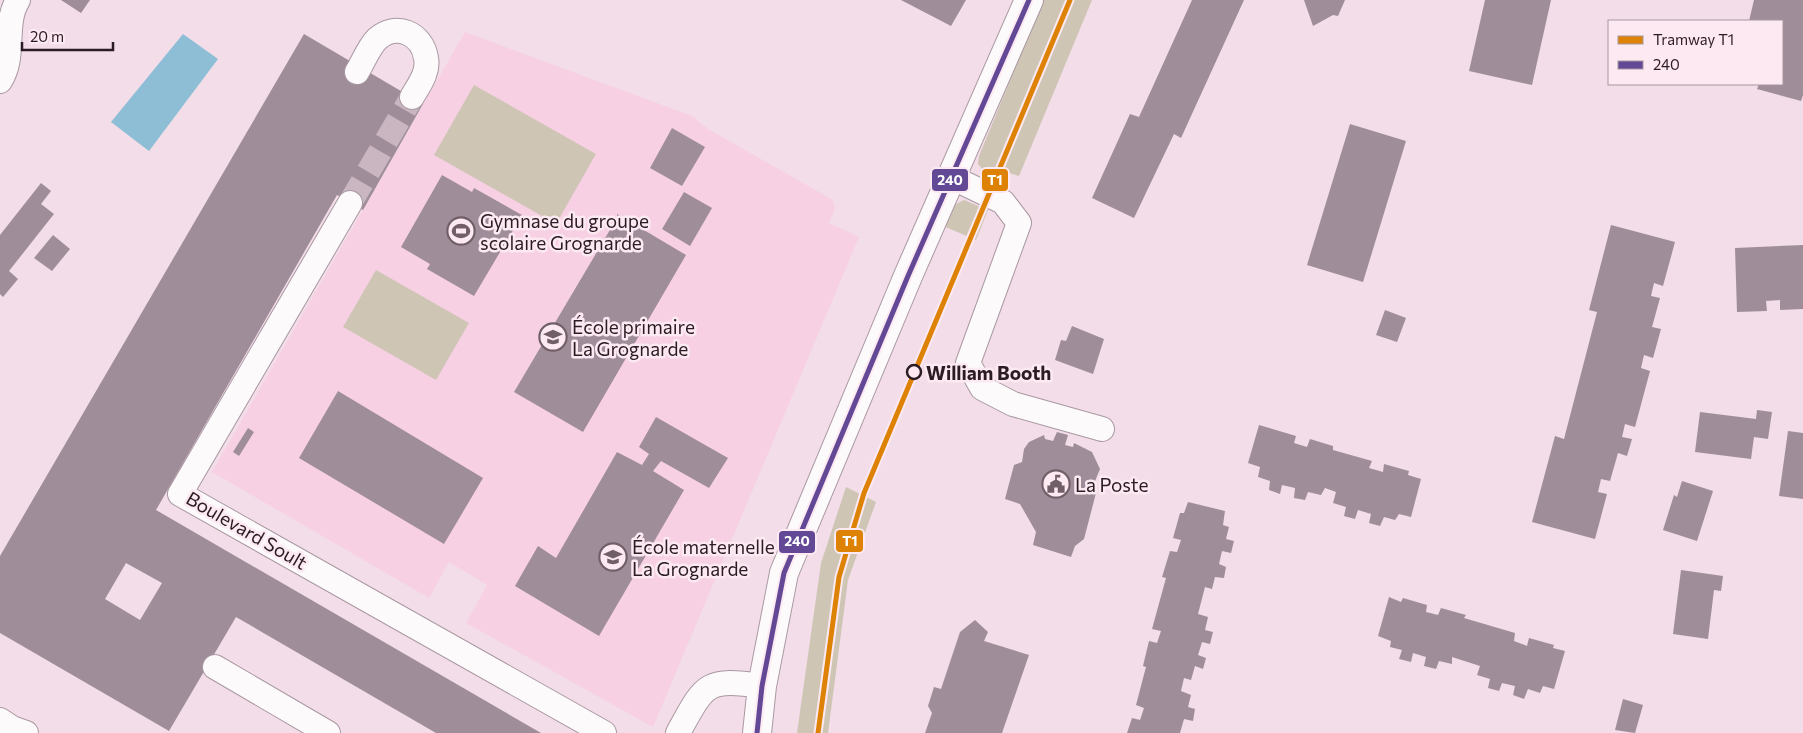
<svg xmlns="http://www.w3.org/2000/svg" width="1803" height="733" viewBox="0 0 1803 733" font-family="Commissioner,sans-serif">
<rect width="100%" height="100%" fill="#f2dde8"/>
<path fill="#f7d0e4" d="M465 32 692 116 708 129 833 200 835 209 829 223 859 237 653 727 466 623 487 585 449 562 429 598 212 472Z"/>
<path fill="#cfc5b5" d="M1043 0H1092L1019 176 1006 172 1000 183 988 176 978 164 979 156Z
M474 85 596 154 556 224 434 155Z
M964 200 988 210 976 240 941 225 954 205Z
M376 270 469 323 436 380 343 327Z
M846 487 876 502 848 580 828 733H797L821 563Z"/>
<path fill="#8ebed6" d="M183 34 218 59 149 151 111 122Z"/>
<path fill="#9f8d9a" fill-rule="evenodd" d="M61 0H90L81 13Z
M901 0H966L951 26Z
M1192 0H1244L1181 138 1174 134 1134 218 1092 198 1130 114 1139 117Z
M1304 0H1345L1338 16 1333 15 1313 26Z
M1485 0H1551L1532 85 1469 71Z
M1754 0H1803V95L1801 101 1757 89 1759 84H1782V21H1749Z
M304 34 423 104 363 210 337 195 156 510 541 733H436L236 617 169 731 0 633V556ZM126 563 162 583 140 620 105 599Z
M1350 124 1406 141 1363 282 1307 265Z
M672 128 705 147 682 186 650 168Z
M442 175 472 192 474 188 522 215 474 296 427 269 430 264 401 247Z
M41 183 51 191 41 204 54 214 9 271 18 279 3 297 0 294V235Z
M684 192 712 208 690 246 662 229Z
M617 214 686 255 583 432 514 392 617 218Z
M1611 225 1675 242 1663 286 1654 283 1651 296 1660 298 1652 327 1661 329 1653 358 1644 355 1641 368 1650 371 1635 427 1625 424 1622 437 1632 439 1627 456 1618 453 1610 481 1601 479 1598 492 1607 494 1595 539 1532 522 1555 436 1564 439 1597 312 1589 310Z
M53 235 70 249 52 271 34 258Z
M1803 245V309L1780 310V300L1766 301 1767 311 1737 312 1735 248Z
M1385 310 1406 318 1397 342 1376 335Z
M1072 326 1104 339 1093 374 1055 360 1061 340 1066 341Z
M338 391 483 478 444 544 299 458Z
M1757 410 1772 412 1768 439 1754 437 1751 459 1695 452 1700 412 1756 419Z
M656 417 728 458 709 488 661 461 653 471 684 490 599 636 515 586 538 546 556 558 617 452 642 465 649 454 639 447Z
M1259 425 1296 436 1294 443 1307 447 1310 439 1333 446V450L1372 461 1369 468 1383 472 1384 464 1409 471 1408 475 1421 479 1411 517 1399 514 1395 520 1384 517 1380 526 1369 523 1371 514 1358 510 1355 519 1344 516 1346 507 1333 503 1336 492 1325 488 1321 495 1308 492 1305 500 1294 498 1295 488 1282 485 1280 494 1269 490 1270 481 1258 477 1260 467 1248 463Z
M248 428 254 432 239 456 233 452Z
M1788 431 1803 433V499L1779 496Z
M1057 432 1068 435 1065 445 1073 447 1074 443 1092 452 1100 469 1093 486 1096 493 1084 539 1075 546 1071 557 1033 545 1036 532 1020 504 1005 499 1014 465 1022 462 1024 449 1029 442 1044 435 1045 439 1053 441Z
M1682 481 1713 491 1697 541 1663 530 1674 495 1677 497Z
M1188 502 1225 511 1223 525 1229 527 1226 539 1234 541 1231 553 1222 551 1219 564 1226 567 1224 578 1215 577 1212 589 1205 587 1198 614 1208 617 1205 630 1213 632 1210 644 1202 642 1198 655 1206 658 1203 669 1195 666 1191 680 1184 678 1181 691 1191 695 1188 707 1195 709 1193 721 1184 719 1180 733H1127L1132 718 1140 720 1144 708 1136 705 1146 667 1143 666 1149 641 1157 643 1161 631 1152 629 1166 578 1162 577 1170 551 1177 552 1181 540 1173 538 1180 513H1184Z
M1681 570 1723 576 1721 591 1714 590 1708 639 1673 634Z
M1389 597 1401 602 1403 598 1427 605 1426 612 1438 615 1441 608 1466 615 1464 618 1515 633 1514 641 1527 646 1529 638 1554 645 1553 648 1565 651 1554 689 1543 686 1540 693 1528 689 1524 699 1513 695 1515 686 1502 683 1499 691 1488 688 1490 679 1477 675 1480 666 1452 657V664L1439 661 1436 669 1424 666 1426 657 1413 653 1411 662 1399 659 1402 650 1390 647 1391 641 1378 636Z
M975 620 988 632 984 641 1029 655 1002 733H925L932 713 928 706 934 687 941 689 960 632Z
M1623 699 1643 705 1635 733 1615 730Z"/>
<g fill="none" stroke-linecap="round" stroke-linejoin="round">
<path stroke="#cab6c1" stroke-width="24" stroke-dasharray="24 12" stroke-linecap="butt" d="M350 203 412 97"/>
<g stroke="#a998a1" stroke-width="26">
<path id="minor" d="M357 72C363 62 369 47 377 39 396 22 422 33 426 58 429 72 419 85 412 97
M0 81C16 57 3 24 18 0
M951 177 1003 202 1019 223 968 363 982 388 1013 404 1102 429
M350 203 180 494 604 733
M215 667 328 733
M0 720 12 728 26 733
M678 733C705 684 705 678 762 686"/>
</g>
<g stroke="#a998a1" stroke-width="30">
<path id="tertiary" d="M757 733 762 686 784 573 908 276 1029 0"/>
</g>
<use href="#minor" stroke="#fdfafc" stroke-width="24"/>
<use href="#tertiary" stroke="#fdfafc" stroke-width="28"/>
<g stroke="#fce9f2" stroke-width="9">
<path id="bus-1" d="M757 733 762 686 784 573 908 276 1029 0"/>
</g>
<use href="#bus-1" stroke="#634895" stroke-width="5"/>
<g stroke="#fce9f2" stroke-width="9">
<path id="tram-1" d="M818 733 839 577 864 493 1070 0"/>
</g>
<use href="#tram-1" stroke="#dd8204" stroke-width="5"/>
</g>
<defs>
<g id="stadium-ring" transform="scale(1.4375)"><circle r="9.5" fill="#fce9f2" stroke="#715f68" stroke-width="1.5"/><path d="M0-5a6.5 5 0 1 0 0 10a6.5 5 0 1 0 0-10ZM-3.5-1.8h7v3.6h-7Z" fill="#715f68"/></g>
<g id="school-ring" transform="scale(1.4375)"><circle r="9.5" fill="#fce9f2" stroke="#715f68" stroke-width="1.5"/><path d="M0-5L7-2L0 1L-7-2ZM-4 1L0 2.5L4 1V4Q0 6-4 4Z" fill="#715f68"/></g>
<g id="civic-ring" transform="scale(1.4375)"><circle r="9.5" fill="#fce9f2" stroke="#715f68" stroke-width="1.5"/><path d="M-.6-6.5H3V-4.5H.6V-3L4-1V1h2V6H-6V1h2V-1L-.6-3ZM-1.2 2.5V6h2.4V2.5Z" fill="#715f68"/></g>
</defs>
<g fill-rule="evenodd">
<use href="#stadium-ring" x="461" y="231"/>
<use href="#school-ring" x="553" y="337"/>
<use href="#civic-ring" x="1056" y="484"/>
<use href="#school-ring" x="613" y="557"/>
</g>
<circle fill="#fce9f2" stroke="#2b1b23" stroke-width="2.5" cx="914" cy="372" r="7"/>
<g text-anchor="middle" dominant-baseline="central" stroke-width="5" stroke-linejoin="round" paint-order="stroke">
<g font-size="19" fill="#2b1b23" stroke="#fce9f2" text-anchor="start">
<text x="480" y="220">Gymnase du groupe<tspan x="480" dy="22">scolaire Grognarde</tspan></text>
<text x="572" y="326">École primaire<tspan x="572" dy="22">La Grognarde</tspan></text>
<text x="1075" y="484">La Poste</text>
<text x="632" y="546">École maternelle<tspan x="632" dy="22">La Grognarde</tspan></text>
</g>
<g font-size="19" font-weight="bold" fill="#2b1b23" stroke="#fce9f2" text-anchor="start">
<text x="926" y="372">William Booth</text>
</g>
<g font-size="19" fill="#2b1b23" stroke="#fce9f2">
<text transform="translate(247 530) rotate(30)">Boulevard Soult</text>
</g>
</g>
<g stroke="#fce9f2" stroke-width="2">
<rect x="981" y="168" width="28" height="24" rx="5" fill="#dd8204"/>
<rect x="931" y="168" width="38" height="24" rx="5" fill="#634895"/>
<rect x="835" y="529" width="29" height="24" rx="5" fill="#dd8204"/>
<rect x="778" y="530" width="38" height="24" rx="5" fill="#634895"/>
</g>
<g font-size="14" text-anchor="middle" font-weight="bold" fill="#fff">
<text x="995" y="185">T1</text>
<text x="950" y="185">240</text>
<text x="850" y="546">T1</text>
<text x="797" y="546">240</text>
</g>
<rect x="1608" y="20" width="175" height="65" fill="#fce9f2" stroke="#a8979f"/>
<rect x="1618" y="36" width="25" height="8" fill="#dd8204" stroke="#a8979f"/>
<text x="1653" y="45" font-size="15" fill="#2b1b23">Tramway T1</text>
<rect x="1618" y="61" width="25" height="8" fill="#634895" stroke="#a8979f"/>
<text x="1653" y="70" font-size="15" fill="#2b1b23">240</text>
<path d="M22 42v8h91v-8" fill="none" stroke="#2b1b23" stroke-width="2.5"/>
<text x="30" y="42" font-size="15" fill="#2b1b23" stroke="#fce9f2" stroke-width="4" paint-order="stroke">20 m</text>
</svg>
